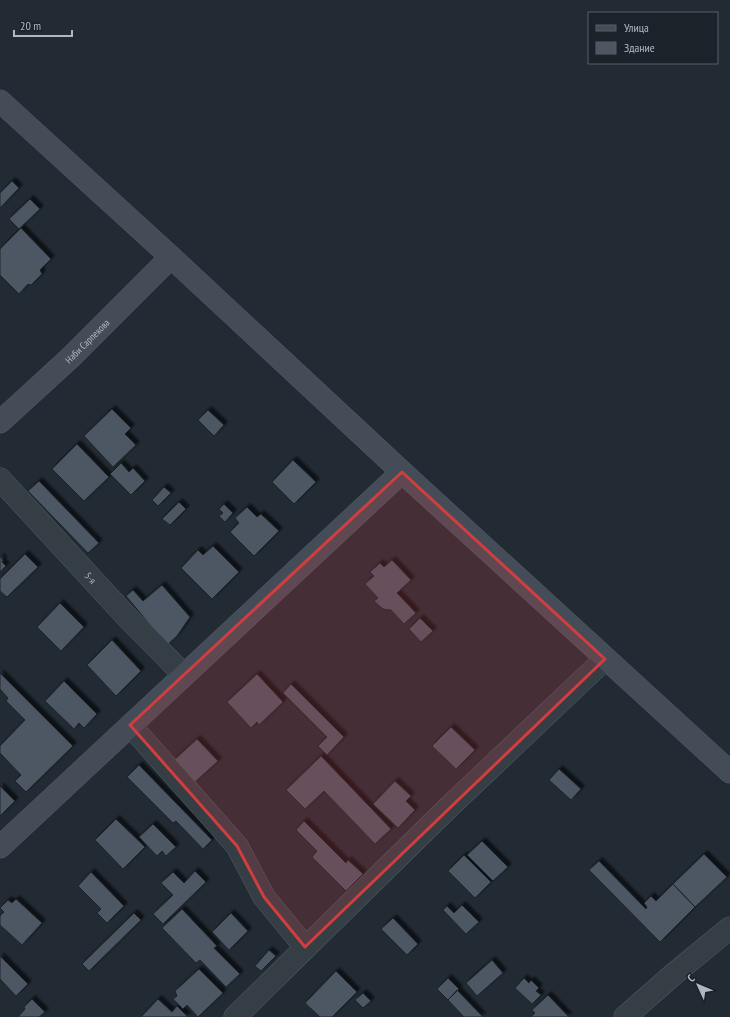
<svg xmlns="http://www.w3.org/2000/svg" width="730" height="1017" viewBox="0 0 730 1017" font-family="'PT Sans Narrow',sans-serif">
<defs>
<filter id="shadow"><feDropShadow dx="3.5" dy="-3.5" stdDeviation="1" flood-color="#0009"/></filter>
</defs>
<rect width="100%" height="100%" fill="#222b34"/>
<path fill="#4d5763" stroke="#1d242c" filter="url(#shadow)" d="M12 181 19 188 0 208V193Z
M30 199 40 209 19 229 9 219Z
M21 228 51 259 40 270 42 274 31 285 28 284 19 294 0 275V249Z
M112 409 131 428 125 434 136 445 113 467 84 436Z
M208 410 224 425 214 436 198 420Z
M77 444 109 477 84 501 52 469Z
M293 460 316 482 294 504 272 482Z
M121 463 129 472 133 468 145 481 131 495 110 474Z
M39 481 99 543 88 553 28 491Z
M164 487 171 493 158 506 152 500Z
M179 502 186 509 170 525 162 519Z
M224 504 233 513 225 522 219 516 223 513 219 509Z
M247 507 257 517 261 514 279 531 254 556 230 532 239 523 235 518Z
M213 546 239 572 212 599 181 568 198 550 203 555Z
M25 554 38 567 7 597 0 591V579Z
M0 556 3 560 2 562 6 566 0 572Z
M392 560 411 580 397 593 416 613 404 624 391 610 383 609 374 601 378 598 365 584 374 576 370 572 380 563 384 567Z
M162 585 190 617 177 636 167 645 126 596 133 590 143 601Z
M60 603 84 627 61 651 37 627Z
M420 618 433 631 421 642 409 629Z
M112 640 141 671 116 696 87 665Z
M0 673 73 746 26 792 15 781 21 775 0 753V746L25 720 6 701 8 698 0 689Z
M257 674 283 702 259 725 257 722 251 728 227 702Z
M64 681 97 714 84 728 79 723 74 729 45 701Z
M291 684 344 737 327 755 318 746 327 737 283 693Z
M451 727 475 750 456 769 432 746Z
M197 739 218 761 194 783 173 761Z
M321 756 391 829 375 844 324 791 305 809 286 790Z
M139 765 212 840 203 849 176 821 173 823 127 777Z
M559 769 581 789 571 800 549 780Z
M395 781 411 796 406 801 415 810 398 828 373 804Z
M0 786 15 801 0 816Z
M116 819 145 847 123 869 95 840Z
M304 821 346 863 348 860 363 874 346 891 312 857 317 851 296 830Z
M153 824 176 847 166 856 162 851 157 856 139 837Z
M482 841 508 867 493 881 467 855Z
M704 854 727 877 695 907 673 884Z
M464 855 491 882 475 898 448 871Z
M599 861 646 909 647 907 644 903 651 896 656 901 673 884 695 907 660 942 589 870Z
M195 871 206 882 163 924 153 914 173 895 161 883 173 872 184 883Z
M91 872 124 906 107 923 97 913 101 909 78 886Z
M16 899 42 923 22 945 0 925V916L4 912 0 908 8 900 12 903Z
M462 905 479 922 466 934 443 910 447 906 454 913Z
M182 909 217 946 214 948 240 974 226 987 200 960 196 963 162 928Z
M134 913 141 920 89 971 82 964Z
M231 913 248 931 229 950 212 932Z
M393 918 418 944 407 955 381 929Z
M269 950 276 956 261 971 255 966Z
M0 956 28 984 16 996 0 979Z
M492 960 503 973 477 996 466 983Z
M199 969 223 993 198 1017 187 1005 183 1009 173 999 177 996 175 991Z
M336 971 357 992 332 1017H320L305 1003Z
M448 978 459 989 448 1000 437 989Z
M524 978 529 983 531 980 539 988 536 991 541 995 532 1004 515 988Z
M457 990 483 1017H464L448 1000Z
M363 993 371 1001 363 1008 355 1000Z
M548 995 569 1017H531L535 1013 532 1010Z
M32 999 45 1012 39 1017H18L25 1009 24 1007Z
M158 999 172 1012 177 1006 188 1017H141Z"/>
<g fill="none" stroke-linecap="round" stroke-linejoin="round">
<g stroke="#525b63" stroke-width="23">
<g id="street">
<path id="s1" d="M0 479 126 616 184 675"/>
<path d="M130 725 237 846 264 897 305 947"/>
<path d="M235 1017 451 805 605 659"/>
<path d="M625 1017 675 973 730 928"/>
</g>
</g>
<g stroke="#525b63" stroke-width="23">
<g id="secondary">
<path d="M0 101 171 257 402 472 730 772"/>
<path id="s2" d="M0 422 70 358 171 257"/>
<path d="M0 847 402 472"/>
</g>
</g>
<use href="#street" stroke="#353d45" stroke-width="22"/>
<use href="#secondary" stroke="#444c58" stroke-width="22"/>
</g>
<path fill="#d03e3f" fill-opacity="0.2" stroke="#d03e3f" stroke-width="3" stroke-linejoin="round" d="M402 472 605 659 305 947 264 897 237 846 130 725Z"/>
<g text-anchor="middle" dominant-baseline="central" stroke-width="3" stroke-linejoin="round" paint-order="stroke">
<g font-size="10" fill="#afb8c2" stroke="#1b222a">
<text stroke="none"><textPath href="#s2" startOffset="119">Наби Сарпекова</textPath></text>
<text stroke="none"><textPath href="#s1" startOffset="134">5-я</textPath></text>
</g>
</g>
<rect x="588" y="12" width="130" height="52" fill="#1b222a" stroke="#565e67"/>
<rect x="596" y="25" width="20" height="6" fill="#444c58" stroke="#565e67"/>
<text x="624" y="32" font-size="12" fill="#afb8c2">Улица</text>
<rect x="596" y="42" width="20" height="12" fill="#4d5763" stroke="#565e67"/>
<text x="624" y="52" font-size="12" fill="#afb8c2">Здание</text>
<g transform="translate(698 985) rotate(314)" stroke="#1b222a" stroke-width="3" paint-order="stroke">
<path d="M0-3L7 15L0 10L-7 15Z" fill="#afb8c2"/>
<text y="-6" font-size="11" font-weight="bold" text-anchor="middle" fill="#afb8c2">С</text>
</g>
<path d="M14 30v6h58v-6" fill="none" stroke="#afb8c2" stroke-width="2"/>
<text x="20" y="30" font-size="12" fill="#afb8c2" stroke="#1b222a" stroke-width="3" paint-order="stroke">20 m</text>
</svg>
